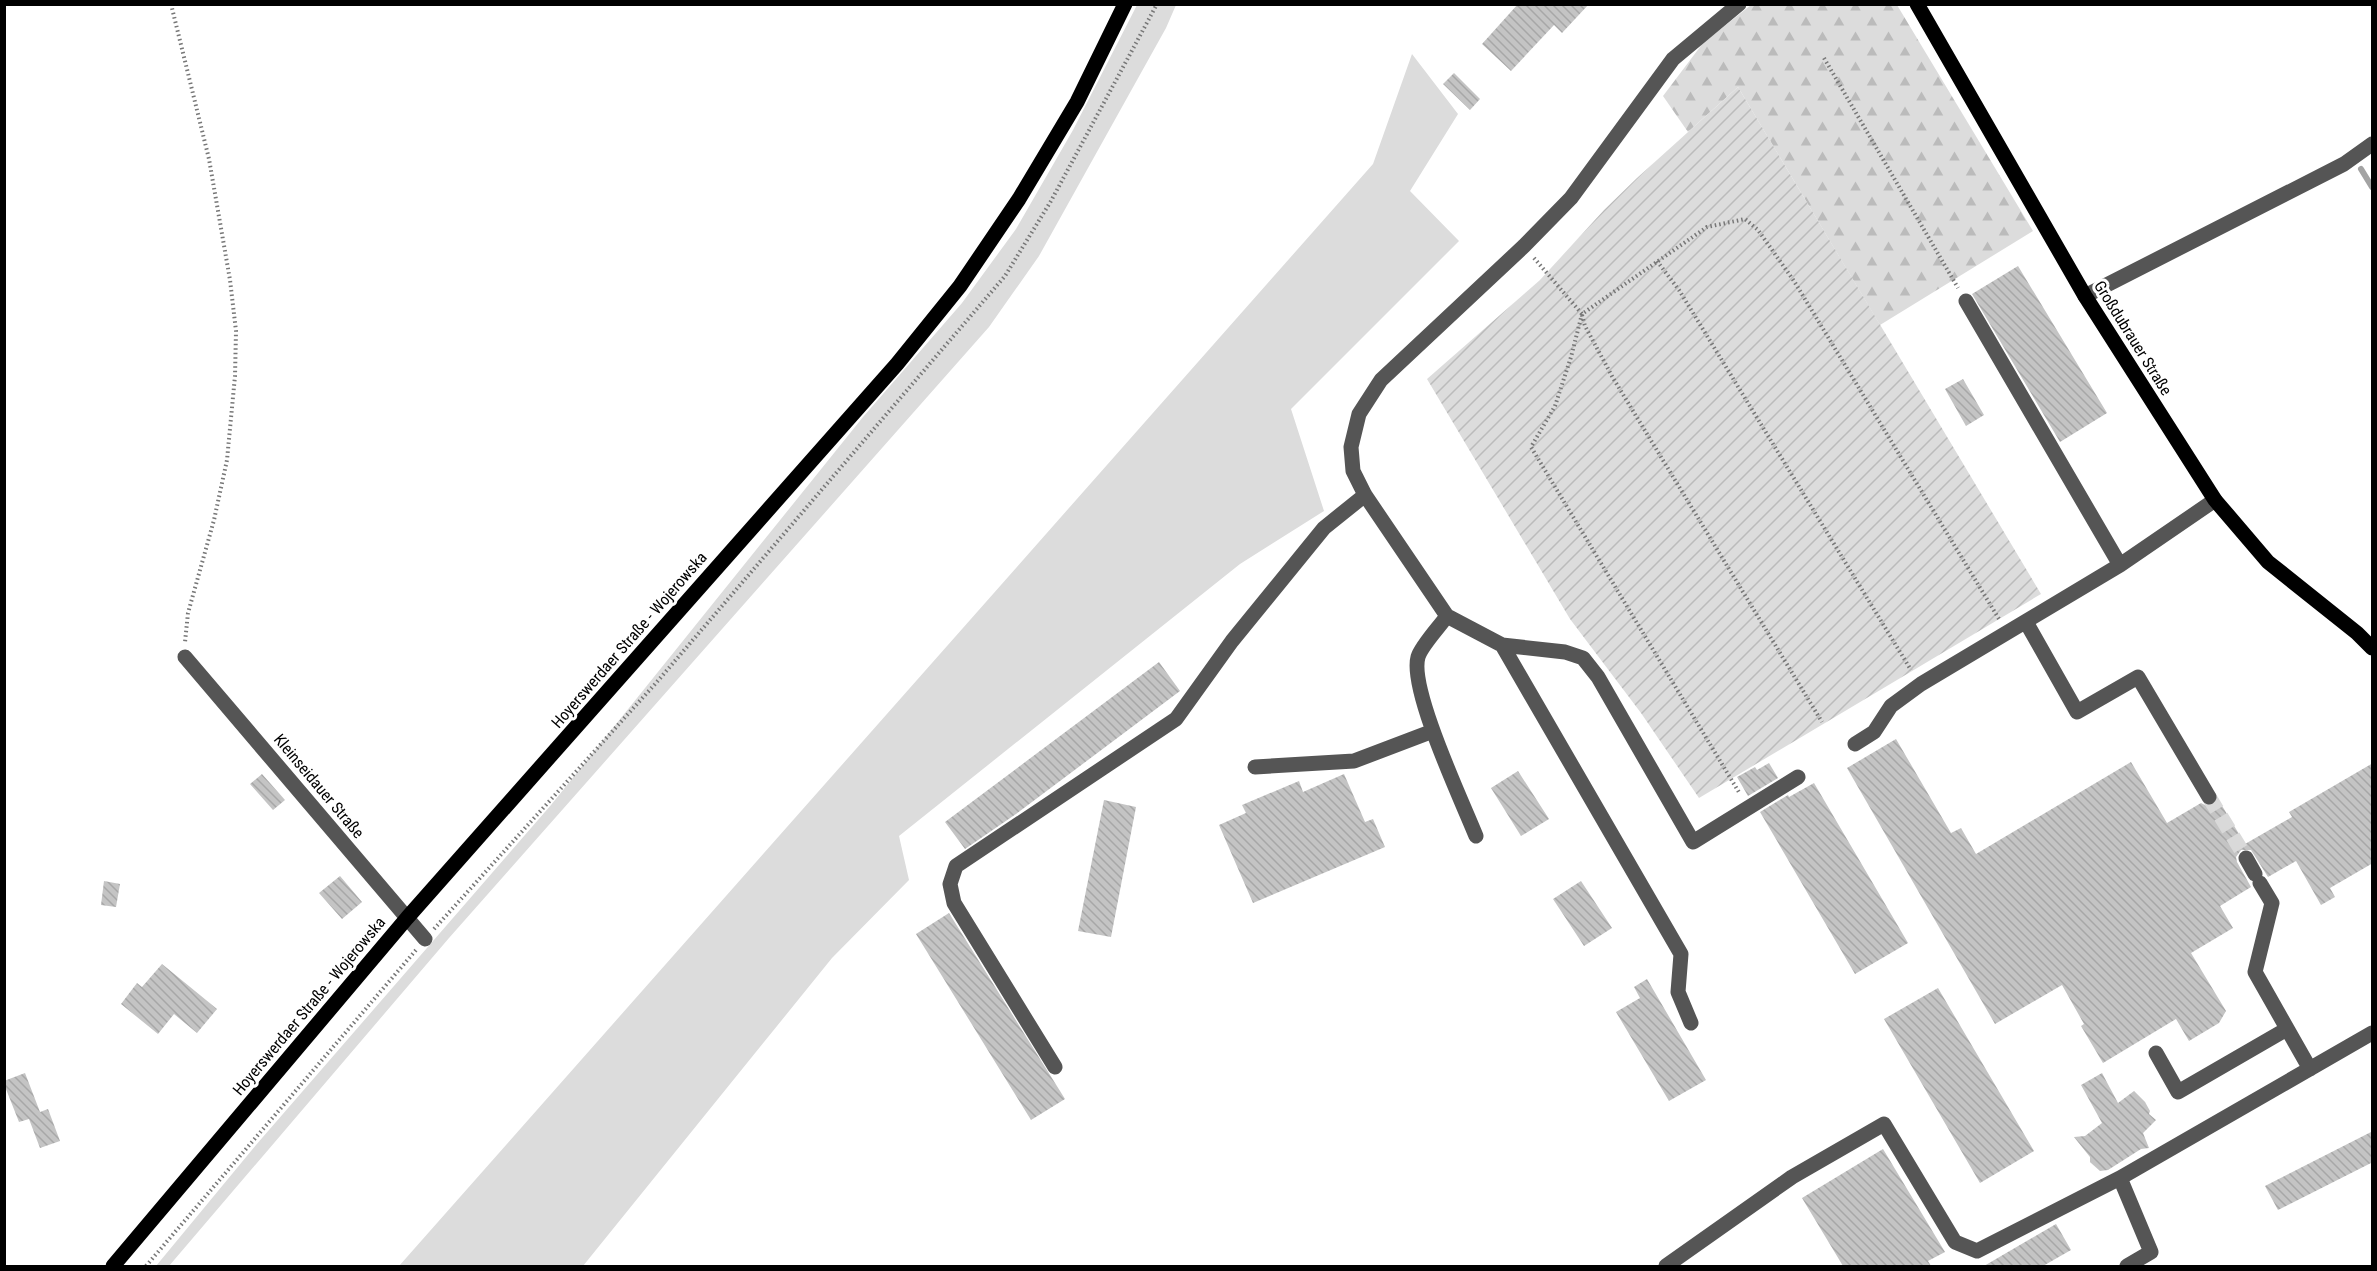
<svg xmlns="http://www.w3.org/2000/svg" width="2377" height="1271" viewBox="0 0 2377 1271" font-family="'Roboto Condensed',sans-serif">
<defs>
<pattern id="forest-firs" width="22" height="20" patternUnits="userSpaceOnUse" patternTransform="scale(1.5)"><rect width="22" height="20" fill="#dcdcdc"/><path d="M5 1l3.5 6h-7zM16 11l3.5 6h-7z" fill="#bbb"/></pattern>
<pattern id="garden-furrows" width="10" height="10" patternUnits="userSpaceOnUse" patternTransform="scale(1.5)"><rect width="10" height="10" fill="#dcdcdc"/><path d="M-1 1l2-2M0 10L10 0M9 11l2-2" fill="none" stroke="#bbb"/></pattern>
<pattern id="building-back-hatch" width="6" height="6" patternUnits="userSpaceOnUse" patternTransform="scale(1.5)"><rect width="6" height="6" fill="#c4c4c4"/><path d="M-1 5l2 2M0 0l6 6M5-1l2 2" fill="none" stroke="#a7a7a7"/></pattern>
</defs>
<rect width="100%" height="100%" fill="#fff"/>
<path fill="#dcdcdc" d="M1137 5H1176L1166 28 1039 256 989 327 449 938 169 1266H156L256 1145 551 805 863 417 962 303 1016 229 1073 130Z
M1412 54 1458 114 1410 191 1459 241 1291 409 1324 511 1240 564 899 836 909 880 832 958 583 1266H399L1373 164Z"/>
<path fill="url(#forest-firs)" d="M1751 5H1897L2033 231 1880 325 1738 87 1688 132 1663 96 1703 43Z"/>
<path fill="url(#garden-furrows)" d="M1738 87 2041 594 1699 798 1641 713 1570 619 1427 379 1540 280 1604 210 1637 178Z"/>
<g fill="none" stroke-linecap="round" stroke-linejoin="round">
<path stroke="#a3a3a3" stroke-width="6" d="M2361 169 2372 187"/>
</g>
<path fill="url(#building-back-hatch)" d="M1518 4H1589L1562 33 1554 25 1511 71 1482 44Z
M1454 73 1480 99 1470 110 1443 84Z
M2018 266 2107 413 2060 442 1972 294Z
M1963 379 1984 415 1966 426 1945 389Z
M1159 662 1180 691 1016 814 965 849 945 822Z
M1896 739 1951 833 1961 828 1976 854 2131 762 2167 823 2201 803 2209 807 2213 806 2218 799 2245 844 2292 817 2289 812 2373 763V863L2330 888 2335 897 2321 905 2296 861 2268 877 2251 850H2241L2236 857 2237 862 2251 887 2220 906 2233 928 2191 953 2226 1011 2219 1023 2189 1041 2176 1019 2103 1063 2081 1026 2084 1024 2062 985 1995 1024 1847 768Z
M1769 763 1778 778 1748 796 1737 777 1755 767 1757 770Z
M1518 771 1549 819 1521 836 1491 788Z
M262 774 285 800 273 810 250 784Z
M1344 774 1365 822 1373 819 1385 847 1253 903 1219 825 1246 813 1242 805 1299 781 1303 792Z
M1814 783 1908 943 1855 974 1760 812 1788 795 1789 797Z
M1104 800 1136 807 1111 937 1078 931Z
M340 876 362 902 342 919 319 893Z
M104 881 120 884 116 907 101 905Z
M1581 881 1612 928 1584 946 1553 899Z
M949 913 1065 1099 1031 1120 916 934Z
M162 964 217 1009 197 1033 174 1014 158 1034 121 1004 137 983 142 987Z
M1647 979 1706 1080 1669 1101 1616 1012 1640 998 1634 987Z
M1938 988 2034 1151 1980 1183 1884 1019Z
M25 1073 40 1112 48 1109 60 1141 40 1148 29 1119 19 1122 4 1084V1081Z
M2102 1073 2118 1103 2134 1091 2145 1102 2150 1111 2149 1114 2156 1120 2143 1133 2149 1148 2141 1149 2108 1170 2100 1171 2090 1162V1157L2074 1137 2085 1136 2102 1123 2081 1085Z
M2373 1131V1162L2278 1210 2265 1186Z
M1883 1149 1945 1252 1928 1261 1931 1266H1843L1802 1198Z
M2056 1224 2071 1250 2043 1266H1984Z"/>
<g fill="none" stroke-linecap="round" stroke-linejoin="round">
<path stroke="#d9d9d9" stroke-width="15" stroke-dasharray="15 8" stroke-linecap="butt" d="M2209 797 2246 858"/>
<path stroke="#777" stroke-width="4" stroke-dasharray="1.5 3" stroke-linecap="butt" d="M171 4 209 159 230 280 236 331 235 376 227 460 214 520 188 613 185 642
M1824 58 1958 288
M1534 258 1582 314 1707 227 1745 219 1758 230 1794 281 1999 619
M1657 261 1679 290 1911 670
M1582 314 1571 357 1555 406 1531 447 1740 794
M1582 315 1585 326 1613 378 1822 722
M434 929 656 683 1005 276 1051 201 1157 4
M146 1266 416 950"/>
<path stroke="#555" stroke-width="15" d="M2085 296 2344 164 2372 144
M1966 301 2120 565
M1447 616 1502 645 1681 954 1678 992 1691 1023
M2026 622 2077 712 2138 677 2209 797
M1502 645 1565 652 1583 658 1598 677 1693 842 1798 777
M185 657 425 939
M1855 744 1874 732 1891 706 1921 684 2120 565 2215 500
M1255 767 1354 761 1433 731
M1476 836C1462 801 1409 689 1418 657 1421 646 1440 626 1447 616L1365 495 1353 471 1351 447 1359 414 1381 380 1524 246 1571 198 1673 59 1739 4
M2246 858 2255 874
M2260 883 2272 903 2255 972 2310 1069
M2156 1053 2178 1092 2287 1029
M1055 1067 954 903 950 884 956 866 1176 719 1232 641 1324 528 1365 495
M1666 1266 1792 1177 1884 1124 1955 1242 1977 1251 2120 1178
M2127 1266 2151 1252 2120 1178 2372 1033"/>
<path stroke="#000" stroke-width="15" d="M1917 4 2085 296 2215 500 2268 562 2357 633 2372 648
M113 1266 407 918 897 364 960 286 1019 199 1077 102 1125 4"/>
</g>
<g text-anchor="middle" dominant-baseline="central" stroke-width="6" stroke-linejoin="round" paint-order="stroke">
<g font-size="16" fill="#000" stroke="#fff">
<text transform="translate(2133 338) rotate(58)">Großdubrauer Straße</text>
<text transform="translate(629 640) rotate(-49)">Hoyerswerdaer Straße - Wojerowska</text>
<text transform="translate(319 786) rotate(50)">Kleinseidauer Straße</text>
<text transform="translate(309 1006) rotate(-50)">Hoyerswerdaer Straße - Wojerowska</text>
</g>
</g>
<rect width="2377" height="1271" fill="none" stroke="#000000" stroke-width="12"/>
</svg>
